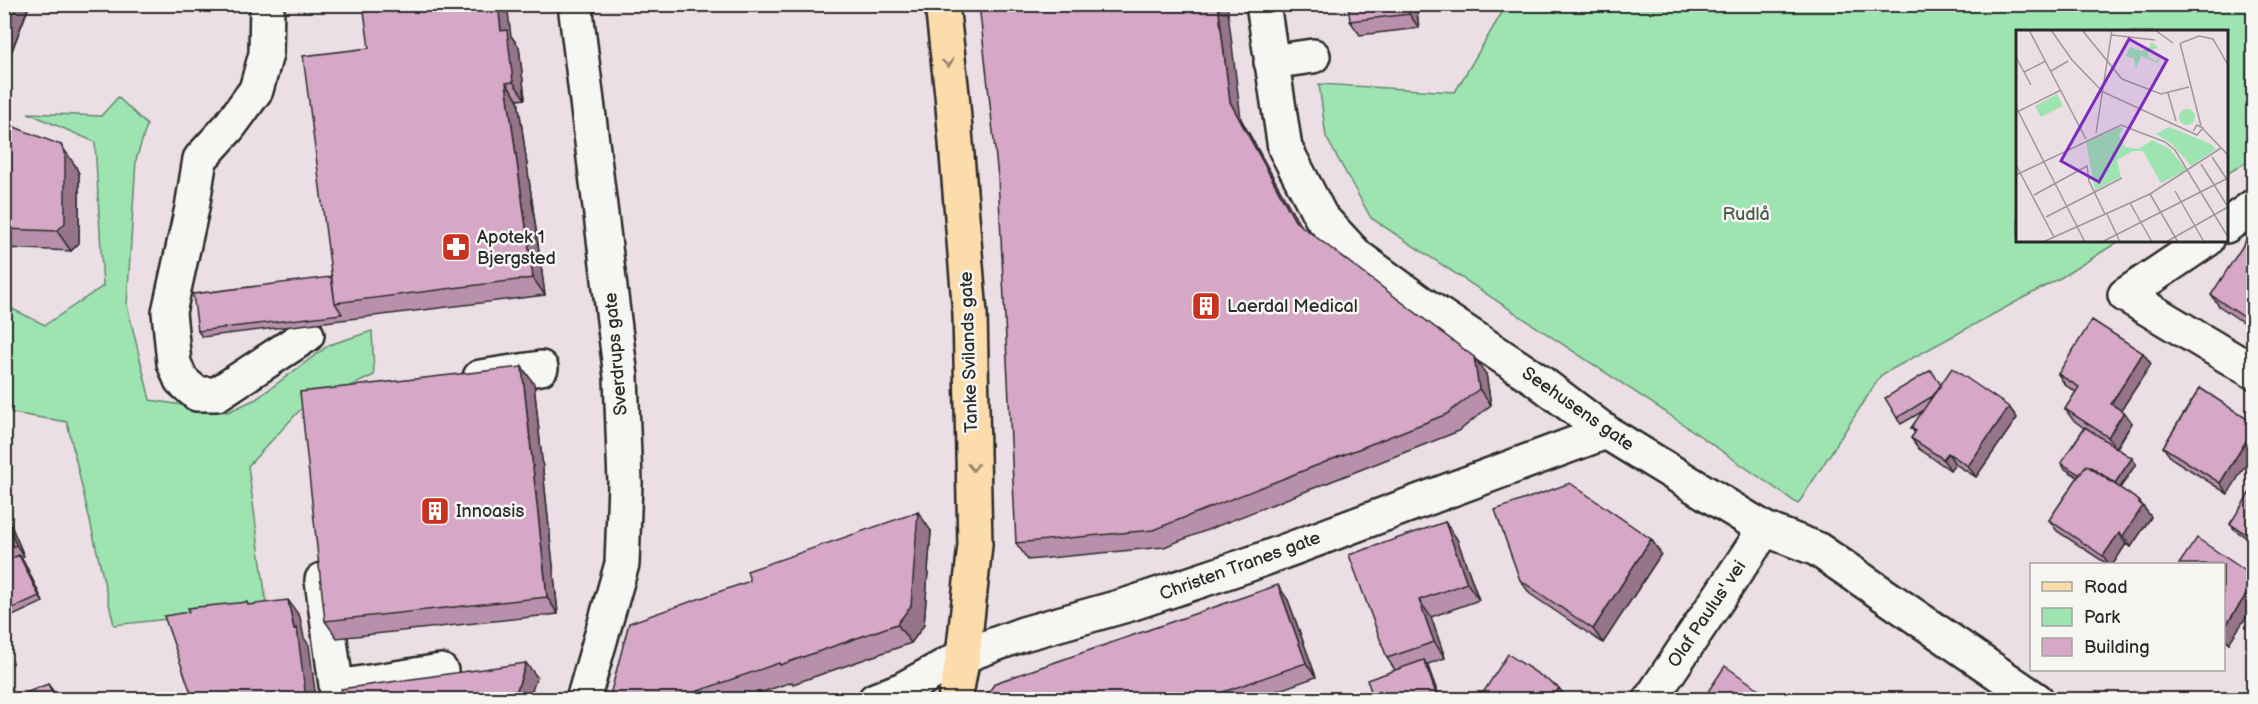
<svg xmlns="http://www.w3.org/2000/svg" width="2258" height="704" viewBox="0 0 2258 704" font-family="'Balsamiq Sans',sans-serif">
<rect width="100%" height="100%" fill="#ecdee5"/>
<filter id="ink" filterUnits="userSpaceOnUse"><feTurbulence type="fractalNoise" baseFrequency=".0167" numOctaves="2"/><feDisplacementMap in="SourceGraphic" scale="12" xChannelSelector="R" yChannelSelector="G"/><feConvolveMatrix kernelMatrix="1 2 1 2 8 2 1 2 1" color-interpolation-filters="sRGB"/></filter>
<g filter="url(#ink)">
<path fill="#9de4b1" stroke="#64886e" stroke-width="1.5" d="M1507 4 2253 5V158L2227 174 2226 32H2018V240H2121L2062 277 1881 375 1798 504 1664 411 1371 218 1326 137 1319 84 1455 92Z
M118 97 147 125 136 160 127 305 150 400 228 412 256 399 329 345 372 331 374 375 300 410 248 466 267 608 114 625 67 422 12 413 5 403 4 305 45 325 103 286 95 142 28 113 101 116Z"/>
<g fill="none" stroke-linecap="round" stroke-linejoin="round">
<g stroke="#2b2b2b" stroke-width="38">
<path id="minor" d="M267 4 266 54 256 90 229 127 200 159 192 208 169 312 174 363 181 380 197 394H217L307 335
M575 4 621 377 625 483 622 564 583 700
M1263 4 1285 148 1321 217 1357 256 1420 302 1536 379 1606 432 1765 529 1817 549 2037 700
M1271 62 1313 56
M2226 226 2254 206
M2207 240 2125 295 2254 372
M480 377 541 368
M322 580 338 700
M337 687 441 671
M875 700 903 689 963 656 1023 634 1130 604 1250 564 1606 432
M1650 700 1765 529"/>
</g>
<g stroke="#2b2b2b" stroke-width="38">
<path id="major" d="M942 4 952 94 970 314 975 545 963 656 955 700"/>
</g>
<use href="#minor" stroke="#f6f6f2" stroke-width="33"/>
<use href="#major" stroke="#fddcac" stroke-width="33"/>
</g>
<path fill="#b890ab" stroke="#2b2b2b" stroke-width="1.5" d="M4 4H30L11 53 4 51Z
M1416 4 1419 28 1360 35 1350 21Z
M511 36 519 47 525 99 518 100 545 295 202 337 198 331 331 277 369 48Z
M1241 119 1299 225 1486 374 1491 405 1459 431 1164 547 1028 560 1016 543Z
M4 123 75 165 79 174V243L71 251 4 248Z
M2253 243V329L2219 306 2211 295Z
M2143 353 2151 364 2121 410 2124 412 2132 423 2117 448 2136 464 2120 488 2139 501 2151 517 2131 547 2126 544 2113 564H2107L2057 531 2049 520 2078 477 2065 469 2061 463 2084 428 2073 420 2065 409 2076 392 2065 385 2058 374Z
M522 367 534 384 558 614 337 638 325 621Z
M1941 384 2009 407 2017 418 1976 477 1955 464 1950 470 1919 449 1911 438 1915 433 1911 428 1923 411 1901 424 1897 418Z
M2200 388 2228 494 2171 458 2163 447Z
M2253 490V542L2235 530 2230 524Z
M4 509 24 556 21 557 43 602 4 620Z
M1445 522 1457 539 1479 600 1431 617 1445 658 1428 664V666L1395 670 1387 658Z
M931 531 924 625 911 643 793 684 792 682 742 699H609Z
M1651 539 1661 554 1603 643 1530 594 1520 580Z
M2223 564 2229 643 2223 639Z
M1288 600 1316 677 1254 699H988Z"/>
<path fill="#96758b" stroke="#2b2b2b" stroke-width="1.5" d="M9 4H28L29 5 11 53 4 44V16Z
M498 4H507L511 36 519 47 525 99 513 82 501 31Z
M1218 4H1227L1241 119 1307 238 1295 221 1230 102Z
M1408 4H1416L1419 28 1409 14Z
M506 83 518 100 545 295 533 278Z
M61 145 75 165 79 174V243L71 251 57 231Z
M2143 353 2151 364 2118 415 2111 404Z
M1474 357 1486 374 1491 405 1479 389Z
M522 367 534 384 558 614 547 597Z
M2009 407 2017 418 1976 477 1968 466Z
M2124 412 2132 423 2116 448 2108 437Z
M2253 430V453L2228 494 2220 483Z
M1948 453 1955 464 1950 470 1943 459Z
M2132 458 2136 464 2119 489 2115 483Z
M2139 501 2151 517 2131 547 2123 536Z
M4 509 24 556 16 545 4 516Z
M918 512 931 531 924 625 911 643 897 624Z
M1445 522 1457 539 1479 600 1467 583Z
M2119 533 2126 544 2113 564H2109L2103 556Z
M1651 539 1661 554 1603 643 1593 629Z
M19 555 24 561 43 602 39 596Z
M2253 584V607L2229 643 2223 635V630Z
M1278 585 1288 600 1316 677 1306 663Z
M288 600 300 617 304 638 309 645 316 699H306L294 629Z
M1419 600 1431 617 1445 658 1434 642Z
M1424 660 1428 666 1440 699H1438Z
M526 663 537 677 529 699H514Z
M48 684 56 695 58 699H55Z
M1559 688 1567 699H1551Z"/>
<path fill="#d6a7c7" stroke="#2b2b2b" stroke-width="1.5" d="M4 4H9L4 16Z
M363 4H498L501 31 507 30 513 82 506 83 533 278 335 303 303 56 369 48Z
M979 4H1218L1230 102 1295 221 1474 357 1479 389 1447 414 1153 530 1016 543 998 177Z
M1348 4H1408L1409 14 1350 21Z
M4 123 61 145 65 154V223L57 231 4 229Z
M2247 239 2253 243V323L2211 295Z
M331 277 335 303 342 314 198 331 193 294Z
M2092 320 2143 353 2111 404 2124 412 2108 437 2065 409 2079 387 2058 374Z
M522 367 547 597 325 621 300 392Z
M1952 368 2009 407 1968 466 1948 453 1943 459 1911 438 1916 431 1911 428Z
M1931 370 1941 385 1933 396 1897 418 1885 398Z
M2200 388 2253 423V430L2220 483 2163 447Z
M2085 427 2132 458 2115 483 2089 466V467L2086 465 2080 475 2061 463Z
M2086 465 2139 501V503L2143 506 2123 536 2119 533 2103 556 2049 520Z
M1570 483 1651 539 1593 629 1520 580 1495 510Z
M2252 489 2253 490V537L2252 538 2230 524Z
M918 512 911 606 897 624 780 665 779 663 675 699H609L629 623 750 581 747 571Z
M4 516 16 545 4 550Z
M1445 522 1467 583 1419 600 1434 642 1387 658 1349 555Z
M2197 538 2253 576V584L2223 630V564H2179Z
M19 555 39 596 4 612V562Z
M1278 585 1306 663 1203 699H988V693L995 683Z
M288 600 294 629 297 628 306 699H193L164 616 189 612 188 608 247 602 248 605Z
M1508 654 1559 688 1551 699H1479Z
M1424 660 1438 699H1374L1367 680Z
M526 663 514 699H343L341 689Z
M1725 666 1773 699H1703Z
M48 684 55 699H10Z"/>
<defs><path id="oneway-chevron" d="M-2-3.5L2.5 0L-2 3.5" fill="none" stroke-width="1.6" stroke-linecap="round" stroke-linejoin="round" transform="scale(1.5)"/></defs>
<g stroke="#94846c">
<use href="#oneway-chevron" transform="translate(948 63) rotate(83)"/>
<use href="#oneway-chevron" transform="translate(973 467) rotate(89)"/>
</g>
</g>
<defs>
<g id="pharmacy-square" transform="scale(1.5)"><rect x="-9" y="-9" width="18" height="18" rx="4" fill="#c8321e" stroke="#f6f6f2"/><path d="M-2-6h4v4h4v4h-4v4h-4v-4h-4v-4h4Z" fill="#fff"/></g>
<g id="building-square" transform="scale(1.5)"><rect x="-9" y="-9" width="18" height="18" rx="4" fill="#c8321e" stroke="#f6f6f2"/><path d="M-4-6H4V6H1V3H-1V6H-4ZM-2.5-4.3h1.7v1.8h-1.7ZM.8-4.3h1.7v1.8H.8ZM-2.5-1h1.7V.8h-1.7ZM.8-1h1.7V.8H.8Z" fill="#fff"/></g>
</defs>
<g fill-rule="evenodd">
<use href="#pharmacy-square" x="456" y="247"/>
<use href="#building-square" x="1206" y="306"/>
<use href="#building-square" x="435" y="511"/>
</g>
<g text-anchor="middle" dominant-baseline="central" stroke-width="5" stroke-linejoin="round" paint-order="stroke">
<g font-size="18" fill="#48594c" stroke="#f6f6f2">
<text x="1746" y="214">Rudlå</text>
</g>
<g font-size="18" fill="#2b2b2b" stroke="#f6f6f2" text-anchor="start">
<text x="477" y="237">Apotek 1<tspan x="477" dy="21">Bjergsted</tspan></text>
<text x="1227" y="306">Laerdal Medical</text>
<text x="456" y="511">Innoasis</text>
</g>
<g font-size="18" fill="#2b2b2b" stroke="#f6f6f2">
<text transform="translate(969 352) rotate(-92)">Tanke Svilands gate</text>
<text transform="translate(616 354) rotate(-95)">Sverdrups gate</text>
<text transform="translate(1578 409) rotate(35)">Seehusens gate</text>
<text transform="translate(1240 566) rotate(-20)">Christen Tranes gate</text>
<text transform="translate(1707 614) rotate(-56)">Olaf Paulus' vei</text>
</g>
</g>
<g transform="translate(2016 30)">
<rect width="212" height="212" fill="#ecdee5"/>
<path d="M135 12 142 17 132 22V27L140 31 144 28 142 33 125 26 120 39 118 29 110 26 114 17 126 21 134 17ZM41 64 47 76 25 87 19 76ZM163 87a8 8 0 1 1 16 0a8 8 0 1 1-16 0ZM104 97 107 98 103 106 109 117 123 119 136 110 154 119 170 140 145 153 127 121H117L101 130 105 147 79 160 70 112ZM153 97 193 113 200 119 175 136 156 114 140 104Z" fill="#9de4b1"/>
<path fill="none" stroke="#9f969b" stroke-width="1.5" d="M13 0 70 109M35 0 56 30 87 62 181 105 187 98 181 95 177 101M66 0 106 49 145 64 173 57M139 0 157 13M96 5 139 10M164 13 185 96M165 13 183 6 197 9 212 35M0 27 15 55M35 41 52 31M8 42 30 31M152 63 160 91M0 77 69 212M1 82 45 60M187 99 212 125M80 103 96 0M196 127 212 151M185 134 212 177M0 135 38 207M0 145 105 95 149 112 159 120 212 207M159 161 188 212M134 164 162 212M18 165 71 136 73 151 89 184M114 173 136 212M91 184 104 212M30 187 106 148M27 212 134 164 205 118M86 212 212 148M150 212 212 177"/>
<path fill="#7b2cbf" fill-opacity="0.15" stroke="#7b2cbf" stroke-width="3" d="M113 9 151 30 83 152 45 131Z"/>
<rect width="212" height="212" fill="none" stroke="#2b2b2b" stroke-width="3"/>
</g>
<rect width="2258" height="704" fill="none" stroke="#f6f6f2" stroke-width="24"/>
<rect x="12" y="12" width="2234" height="680" fill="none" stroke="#2b2b2b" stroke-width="2" filter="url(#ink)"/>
<rect x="2030" y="563" width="195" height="108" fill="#f6f6f2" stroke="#a5a5a2" stroke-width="1.5"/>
<rect x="2042" y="582" width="30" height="9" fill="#fddcac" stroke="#a5a5a2" stroke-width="1.5"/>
<text x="2084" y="593" font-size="18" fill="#2b2b2b">Road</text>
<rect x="2042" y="608" width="30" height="18" fill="#9de4b1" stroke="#a5a5a2" stroke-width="1.5"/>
<text x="2084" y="623" font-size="18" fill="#2b2b2b">Park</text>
<rect x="2042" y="638" width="30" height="18" fill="#d6a7c7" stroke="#a5a5a2" stroke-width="1.5"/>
<text x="2084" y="653" font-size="18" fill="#2b2b2b">Building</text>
</svg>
